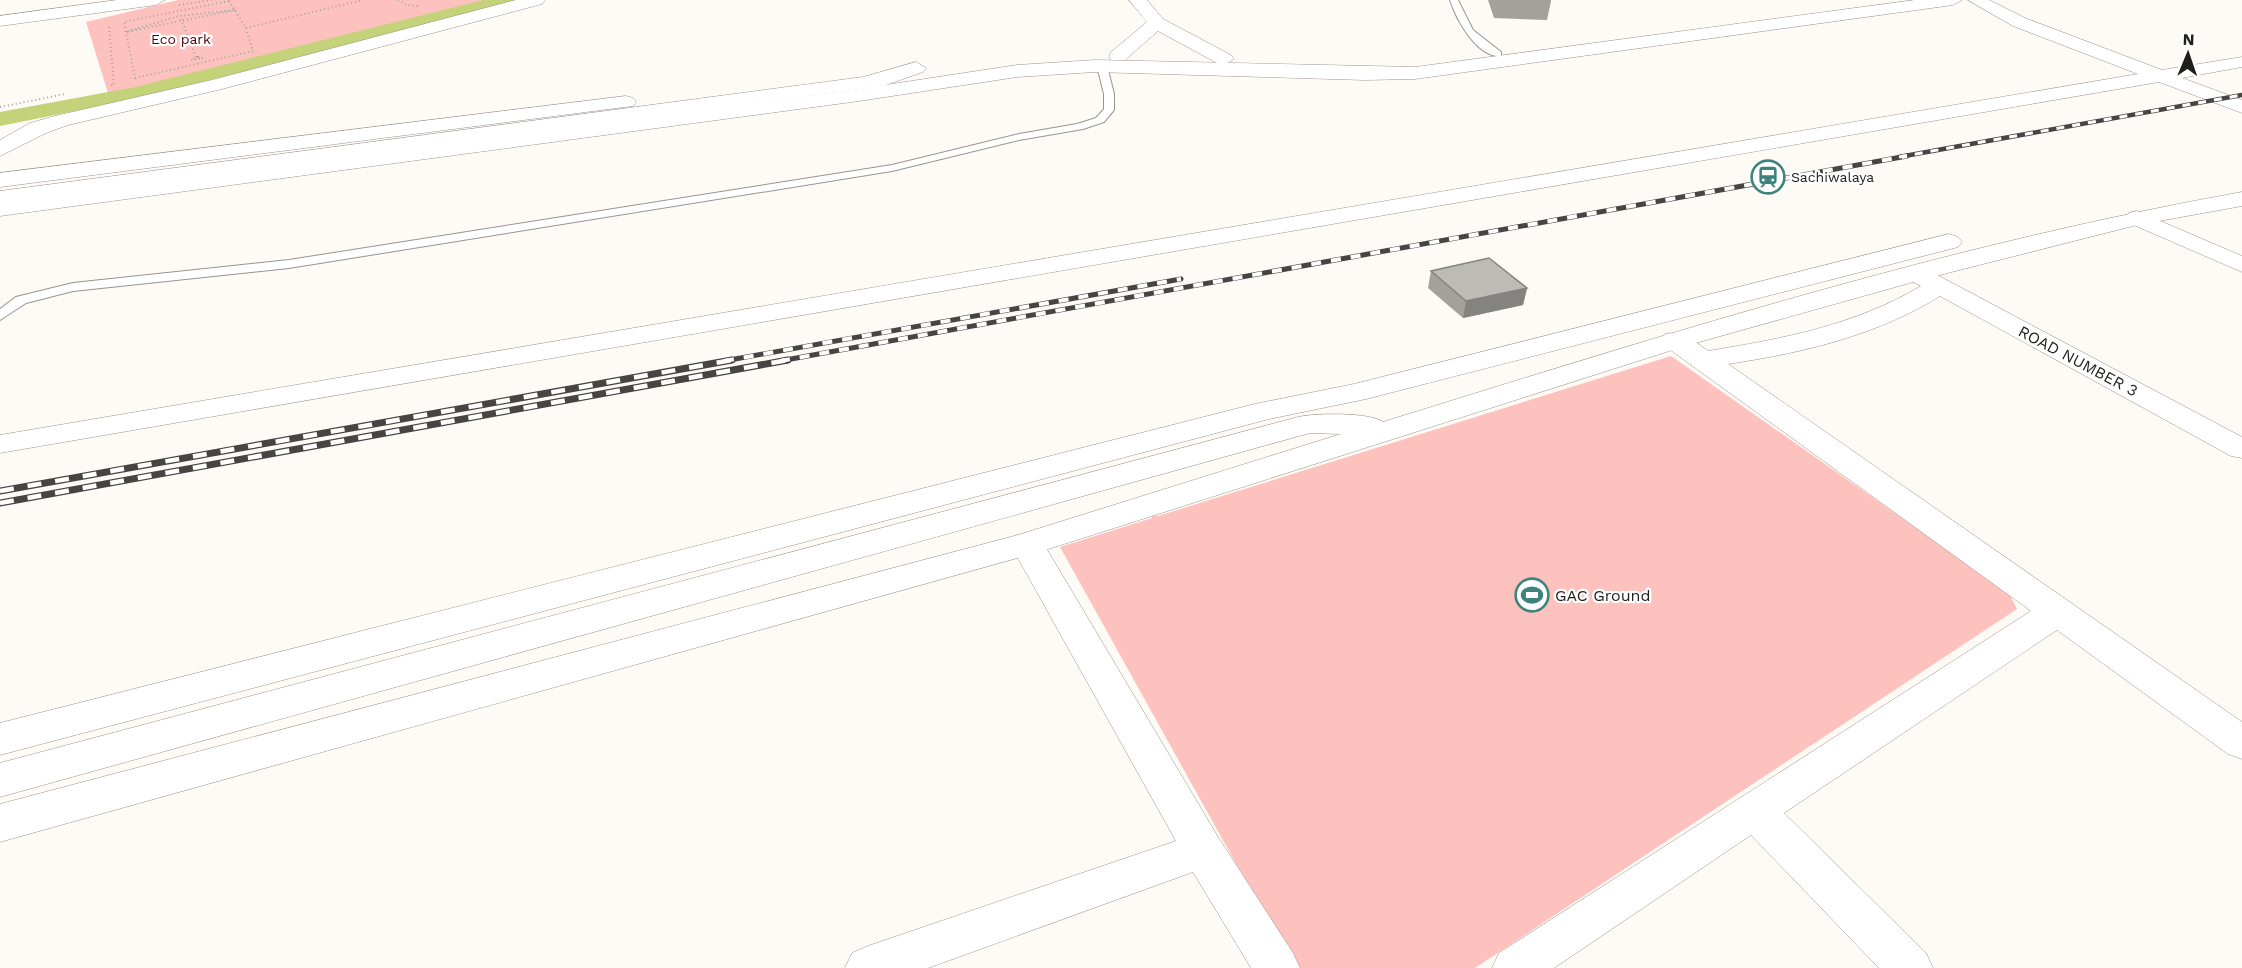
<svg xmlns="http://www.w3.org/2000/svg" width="2242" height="968" viewBox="0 0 2242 968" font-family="'Work Sans',sans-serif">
<rect width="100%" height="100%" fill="#fefaf5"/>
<path fill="#fec2be" d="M178 0H544L108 93 86 22Z
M1671 356 2009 593 2017 609 1475 968H1294L1060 547 1152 518V515L1158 516Z"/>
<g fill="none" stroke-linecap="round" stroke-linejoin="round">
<path fill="#c4d37a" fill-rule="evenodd" d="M483 0H514L511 4 135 99 0 126V112L135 87Z"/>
<g stroke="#99948f" stroke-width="2">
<path id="lane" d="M1450 0H1458L1473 30 1501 52V56C1477 58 1456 19 1450 0Z
M1102 63 1107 66 1114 94V110L1104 122 1083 129 1019 140 892 171 289 268 73 291 26 303 0 320V309L16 297 73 283 289 260 892 165 1019 134 1077 124 1096 118 1104 109V94L1097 66Z"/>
</g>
<g stroke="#99948f" stroke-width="1">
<path id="street" d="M1968 0H1989L2025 18 2162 70 2242 57V67L2182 78 2242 100V113L2159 82 0 453V435L2138 74 2013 26Z
M2137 211 2242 256V272L2129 223 2125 218 2129 213Z
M1915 266 1924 268 2242 437V458L2231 456 1940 296C1876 336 1801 353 1728 364L2242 722V759L2228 754 2057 630 1784 813 1926 953 1933 968H1879L1751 835 1554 968H1492L1499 953 2031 611 1665 346 1661 340 1665 334C1683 330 1694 341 1708 351 1782 339 1856 325 1921 286L1906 278 1903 273 1906 268Z
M1027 533 1039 536 1218 837 1293 953 1300 968H1251L1193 872 928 968H845L852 953 868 946 1176 841 1010 544 1015 536Z"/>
</g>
<g stroke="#99948f" stroke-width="1">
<path id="secondary" d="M117 0H165L156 5 0 26V16Z
M516 0H545L542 4 222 89 68 125 46 133 0 156V140L30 123 55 116 212 80Z
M1129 0H1147L1163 19 1231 55 1234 59 1224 65 1217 63 1158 31 1125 60H1111L1109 56 1111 52 1147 22Z"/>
</g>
<g stroke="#99948f" stroke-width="1">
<path id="primary" d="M1915 0H1962L1953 5 1415 79 1365 80 1095 72 1017 77 859 101 0 216V202L859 89 1017 65 1095 60 1415 67Z
M626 96 633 98 636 102 633 106 0 187V173Z"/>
</g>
<g stroke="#99948f" stroke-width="1">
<path id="highway" d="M916 62 926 68 923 72 883 86 0 205V191L863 77Z
M2242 192V206L2137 225 1924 279 1685 346 1039 552 0 842V804L1018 535 1341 434 1310 433 0 797V763L1298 417C1314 413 1370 412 1383 422 1666 334 1950 244 2242 192Z
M1949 234 1958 237 1962 242 1958 247 1366 399 1269 419 0 755V723L1255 404 1354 384Z"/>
</g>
<path stroke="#a6a29f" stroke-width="2" stroke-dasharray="1 3" stroke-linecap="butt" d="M398 0 406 5 419 6
M229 1 246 28 253 51 135 78 124 22Z
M179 5 211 0
M235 10 126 32 179 16Z
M181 19 196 57
M109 27 114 85H111
M246 28 363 0
M198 57 203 58 191 60Z
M0 107 65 94"/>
<use href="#lane" fill="#fff" fill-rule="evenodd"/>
<use href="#street" fill="#fff" fill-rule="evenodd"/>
<use href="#secondary" fill="#fff" fill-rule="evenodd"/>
<use href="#primary" fill="#fff" fill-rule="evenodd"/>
<use href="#highway" fill="#fff" fill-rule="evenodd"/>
<g stroke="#474442" stroke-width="4.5">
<path id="rail-far2" d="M1899 157 2242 95"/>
</g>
<g stroke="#474442" stroke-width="5">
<path id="rail-far1" d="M724 361 1181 279
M780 361 1907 156"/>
</g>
<g stroke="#474442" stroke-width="7">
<path id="rail" d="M0 491 732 360
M0 503 788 360"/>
</g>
<use href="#rail-far2" stroke="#fff" stroke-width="3" stroke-dasharray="8" stroke-linecap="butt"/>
<use href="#rail-far1" stroke="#fff" stroke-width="4" stroke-dasharray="10" stroke-linecap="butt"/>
<use href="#rail" stroke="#fff" stroke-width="4.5" stroke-dasharray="14" stroke-linecap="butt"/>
</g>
<path fill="#a3a19c" d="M1488 0H1551V1L1547 20 1494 18Z
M1431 271 1527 288 1523 305 1463 318 1428 288Z"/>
<path fill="#84837f" d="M1527 288 1523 305 1463 318 1466 301Z"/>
<path fill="#bdbbb5" stroke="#84837f" stroke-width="1.5" d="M1489 258 1527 288 1466 301 1431 271Z"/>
<defs>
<g id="station-ring" transform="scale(1.725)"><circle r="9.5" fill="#fff" stroke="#3d847d" stroke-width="1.5"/><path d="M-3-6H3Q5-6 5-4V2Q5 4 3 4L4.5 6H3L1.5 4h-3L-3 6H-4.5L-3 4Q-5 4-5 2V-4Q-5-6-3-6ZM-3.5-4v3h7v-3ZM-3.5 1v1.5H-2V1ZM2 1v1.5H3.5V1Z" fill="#3d847d"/></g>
<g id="stadium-ring" transform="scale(1.725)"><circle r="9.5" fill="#fff" stroke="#3d847d" stroke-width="1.5"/><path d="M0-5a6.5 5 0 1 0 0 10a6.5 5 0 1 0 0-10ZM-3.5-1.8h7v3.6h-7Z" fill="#3d847d"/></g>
</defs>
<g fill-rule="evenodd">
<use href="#station-ring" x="1768" y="177"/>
<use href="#stadium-ring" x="1532" y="595"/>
</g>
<g text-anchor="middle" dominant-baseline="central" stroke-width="4.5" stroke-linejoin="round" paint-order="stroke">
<g font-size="14" fill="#56010c" stroke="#fff">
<text x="181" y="39">Eco park</text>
</g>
<g font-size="14" fill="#211f1d" stroke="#fff" text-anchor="start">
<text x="1791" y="177">Sachiwalaya</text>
</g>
<g font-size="16" fill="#211f1d" stroke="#fff">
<text transform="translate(2078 361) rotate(28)">ROAD NUMBER 3</text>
</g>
<g font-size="16" fill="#211f1d" stroke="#fff" text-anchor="start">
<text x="1555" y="595">GAC Ground</text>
</g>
</g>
<g transform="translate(2188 54) rotate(2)" stroke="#ffffff" stroke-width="4.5" paint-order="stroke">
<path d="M0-4.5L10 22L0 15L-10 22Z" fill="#211f1d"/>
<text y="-9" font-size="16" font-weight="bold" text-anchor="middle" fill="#211f1d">N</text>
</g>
</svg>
